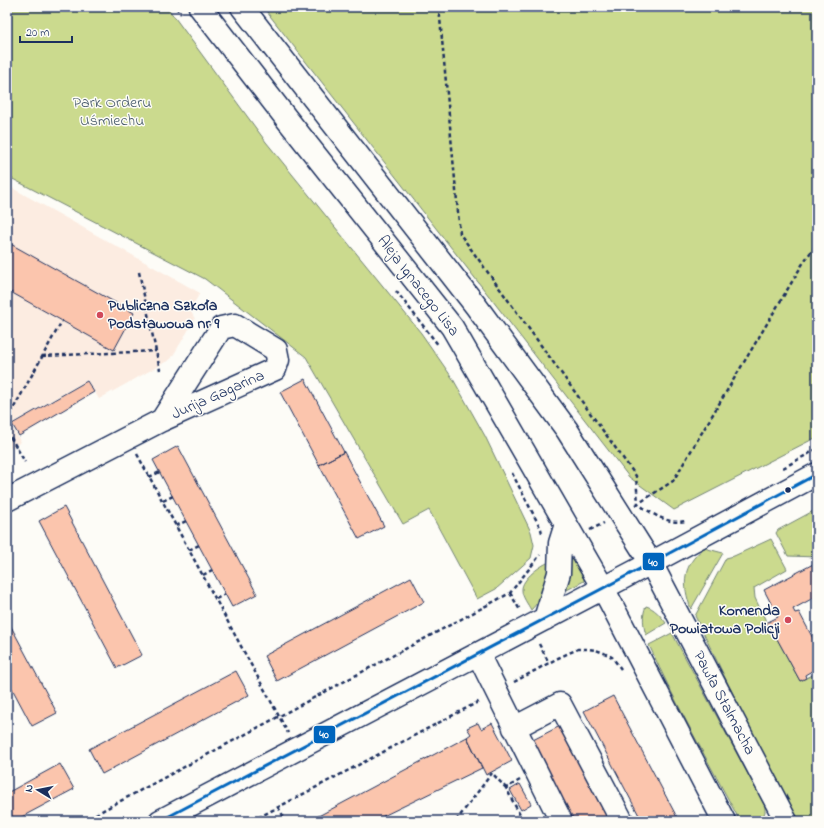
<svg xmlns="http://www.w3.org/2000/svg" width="824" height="828" viewBox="0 0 824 828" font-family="'Indie Flower',sans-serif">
<rect width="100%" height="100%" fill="#fdfcf7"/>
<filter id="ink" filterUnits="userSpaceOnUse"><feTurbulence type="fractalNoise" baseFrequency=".025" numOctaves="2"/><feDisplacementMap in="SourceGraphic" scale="8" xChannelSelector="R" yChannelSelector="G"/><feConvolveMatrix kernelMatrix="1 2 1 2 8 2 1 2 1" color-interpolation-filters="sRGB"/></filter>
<g filter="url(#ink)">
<path fill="#fcece1" d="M7 185 200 293 190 310 195 319 171 359 99 399 87 380 10 424 21 442 7 450Z"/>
<path fill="#cbda8e" stroke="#738476" d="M7 7H167L266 142 421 333 453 379 485 436 531 532 534 545 531 558 496 589 477 599 429 510 403 524 306 357 205 279 7 176Z
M263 7H817V437L674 510 629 477 496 305Z
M817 509V557L788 556 776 533 778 530Z
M771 539 787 569 754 588 755 598 774 638 776 637 800 681 817 673V821H795L695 616 726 558 734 556Z
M704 548 723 553 691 609C682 584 682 566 704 548Z
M569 555 572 556 584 579V581L565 591Z
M552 561 539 601 531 610C528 604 522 597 522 590 521 579 542 564 552 561Z
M646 606C654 608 661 616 666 623L646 635C643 625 642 615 646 606Z
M672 633 765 806V812L761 821H740C709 763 676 705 649 645Z"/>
<path fill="#fbc5ad" stroke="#1b2f5e" d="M7 242 134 313 114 350 7 290Z
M305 379 344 452 319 465 280 392Z
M87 381 94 392 19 436 12 424Z
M178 446 257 594 232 607 153 460Z
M344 452 384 526 359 539 319 465Z
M64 507 142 655 117 668 39 521Z
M817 562V596L793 609 795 613 799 612 817 646V668L805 675 806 678 800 681 776 637 774 638 766 623 778 617 764 590Z
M411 577 424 602 277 681 264 656Z
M7 619 57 713 32 726 7 679Z
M236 671 249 695 102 774 89 749Z
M613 696 679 821H642L584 711Z
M478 723 481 729 492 723 512 761 486 775 467 737 471 734 467 728Z
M560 726 610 821H573L531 741Z
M467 737 482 768 373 821H309Z
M60 764 74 789 14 821H7V793Z
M520 784 531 804 521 810 510 790Z"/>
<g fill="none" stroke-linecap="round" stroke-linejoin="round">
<g stroke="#1b2f5e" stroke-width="25">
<path id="minor" d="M200 7 286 118 452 327 603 588 724 821
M242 7 476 306 567 430 651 563 786 821
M7 500 162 420 275 369 278 360 276 350 235 325 221 328 162 420
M545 619 559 573 560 543 566 524
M478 654 561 821
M514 728 560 704 622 821
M160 821 651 563 817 474"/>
</g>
<path stroke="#1b2f5e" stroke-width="2.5" stroke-dasharray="4 3" stroke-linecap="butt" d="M176 7 181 14
M439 7 460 234 636 476 638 504C651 513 668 525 685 521
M139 272 160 370
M396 291 439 346
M42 356 156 351
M7 420 62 321
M7 431 25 462
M137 454 288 733
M783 468 817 449
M512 473 541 529 542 533
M149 477 160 472
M163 501 173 496
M636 505 673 481 805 260 817 244
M176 526 186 521
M590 530 604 523
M189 550 199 545
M203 575 212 570
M510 593 520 610
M216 599 225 594
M539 644 549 663
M514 682 558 658 578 649H588L596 650 604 653 612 657 621 669
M520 780 506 788 523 821
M278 807 286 821
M83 821 510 593 540 555
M252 821 480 701
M456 821 492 773 506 788
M508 821 520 815"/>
<use href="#minor" stroke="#fdfcf7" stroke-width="22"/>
<g stroke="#fdfcf7" stroke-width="6">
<path id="bus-1" d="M160 821 651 563 817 474"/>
</g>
<use href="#bus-1" stroke="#0065bd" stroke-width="3"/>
</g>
</g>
<g fill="#d1495b" stroke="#fdfcf7" stroke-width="1.5">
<circle cx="100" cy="315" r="4"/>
<circle cx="788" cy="620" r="4"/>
</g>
<circle fill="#1b2f5e" stroke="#fdfcf7" stroke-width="1.5" cx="788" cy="490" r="3.5"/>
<g text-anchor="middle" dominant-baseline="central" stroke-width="3" stroke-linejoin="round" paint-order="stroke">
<g font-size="16" fill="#475a6a" stroke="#fdfcf7">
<text x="112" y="103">Park Orderu<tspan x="112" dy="18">Uśmiechu</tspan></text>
</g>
<g font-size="16" fill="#1b2f5e" stroke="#fdfcf7">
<text transform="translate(418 286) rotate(52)">Aleja Ignacego Lisa</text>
<text transform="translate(218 395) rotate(-24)">Jurija Gagarina</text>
<text transform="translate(724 703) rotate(62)">Pawła Stalmacha</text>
</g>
<g font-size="16" font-weight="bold" fill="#1b2f5e" stroke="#fdfcf7" text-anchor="start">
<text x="108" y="306">Publiczna Szkoła<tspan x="108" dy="18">Podstawowa nr 9</tspan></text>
<text x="780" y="611" text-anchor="end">Komenda<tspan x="780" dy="18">Powiatowa Policji</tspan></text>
</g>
</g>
<g stroke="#fdfcf7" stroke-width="1.5">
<rect x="642" y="552" width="23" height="19" rx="4" fill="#0065bd"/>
<rect x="313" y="725" width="23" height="19" rx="4" fill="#0065bd"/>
</g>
<g font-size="11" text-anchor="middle" font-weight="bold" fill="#fff">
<text x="653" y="566">40</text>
<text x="324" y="738">40</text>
</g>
<rect width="824" height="828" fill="none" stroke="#fdfcf7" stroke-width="24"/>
<rect x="12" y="12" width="800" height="804" fill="none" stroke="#1b2f5e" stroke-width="1.5" filter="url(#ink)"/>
<g transform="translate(38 790) rotate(280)" stroke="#fdfcf7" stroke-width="3" paint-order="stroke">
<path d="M0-3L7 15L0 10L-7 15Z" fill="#1b2f5e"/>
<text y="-6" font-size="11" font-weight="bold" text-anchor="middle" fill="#1b2f5e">N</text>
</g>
<path d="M20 36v6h52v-6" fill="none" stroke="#1b2f5e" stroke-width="2"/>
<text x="26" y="36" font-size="12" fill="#1b2f5e" stroke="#fdfcf7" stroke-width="3" paint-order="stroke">20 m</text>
</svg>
